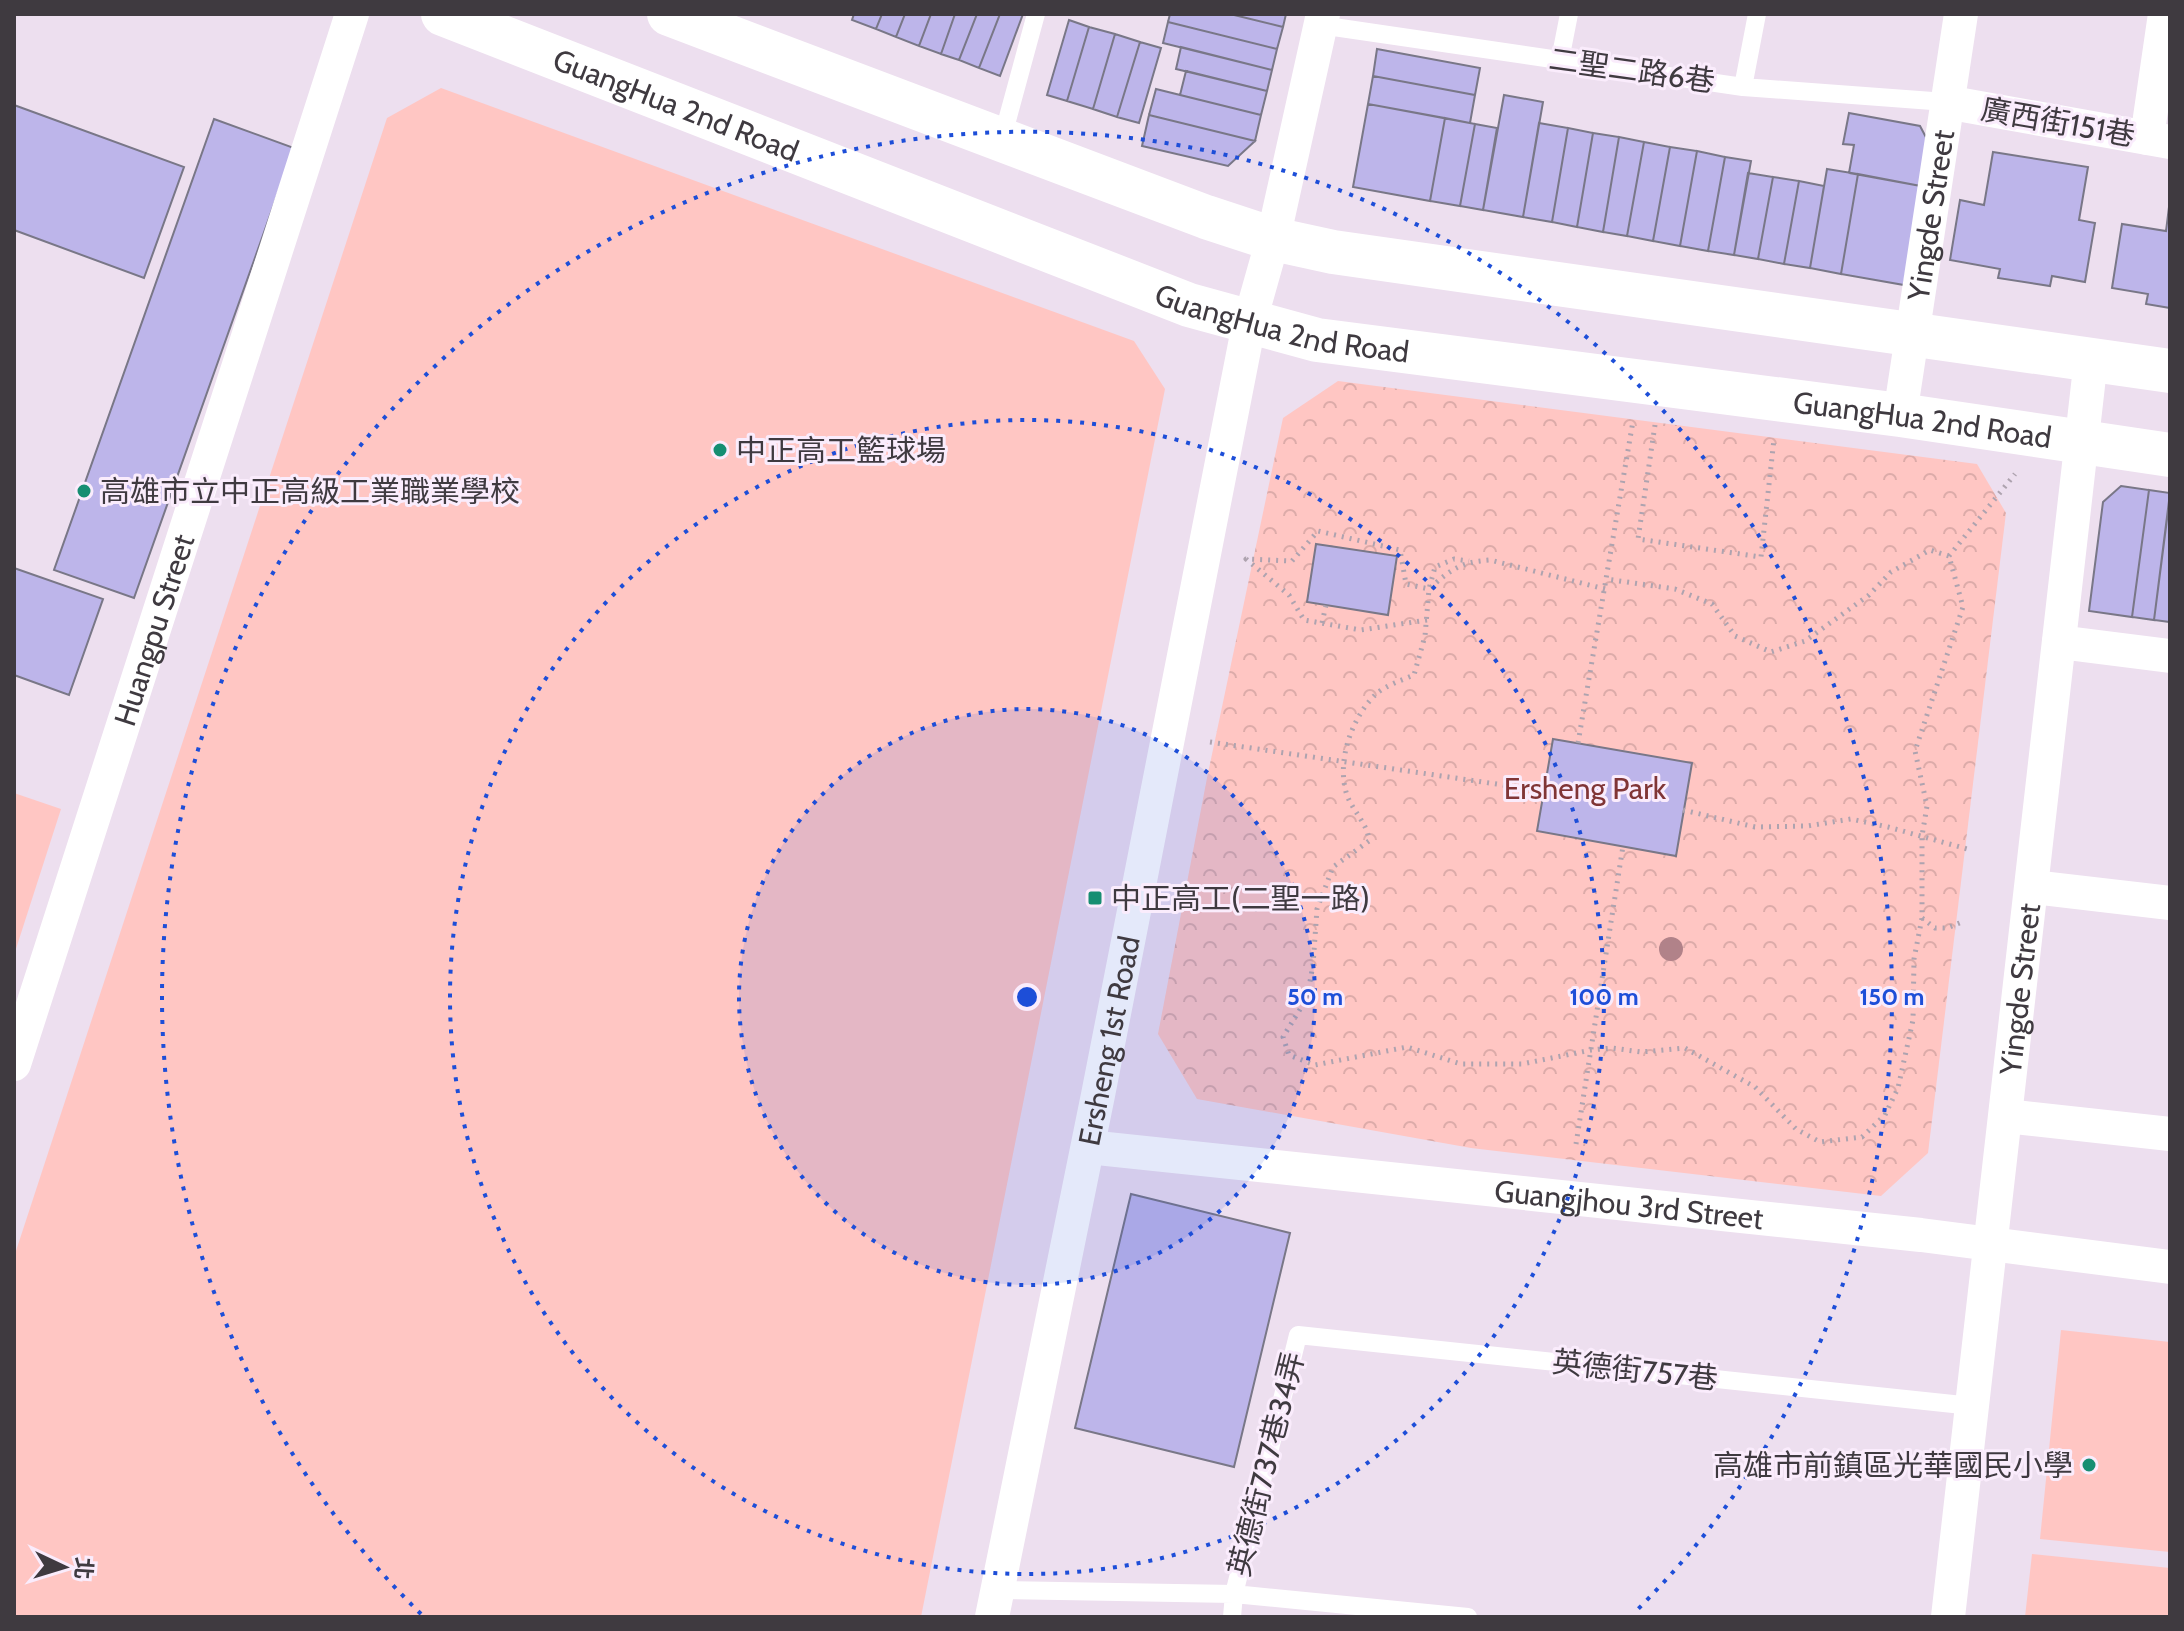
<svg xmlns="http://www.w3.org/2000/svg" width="2184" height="1631" viewBox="0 0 2184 1631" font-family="Cabin,'Noto Sans TC',sans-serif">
<defs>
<pattern id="park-crowns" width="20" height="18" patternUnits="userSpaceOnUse" patternTransform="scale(2)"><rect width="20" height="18" fill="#ffc6c3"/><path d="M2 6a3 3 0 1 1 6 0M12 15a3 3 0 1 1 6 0" fill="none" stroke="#dcaba9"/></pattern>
</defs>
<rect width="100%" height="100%" fill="#eddfef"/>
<path fill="url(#park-crowns)" d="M1338 381 1977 464 2006 513 1928 1153 1881 1196 1471 1148 1197 1099 1158 1034 1207 778 1283 418Z"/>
<path fill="#ffc6c3" d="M441 88 1134 341 1165 389 921 1617H14V1257L387 118Z
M14 793 61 809 14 955Z
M2061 1330 2170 1342V1552L2040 1539Z
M2032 1554 2170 1568V1617H2025Z"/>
<path fill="#bdb5ea" stroke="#797787" stroke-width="2" d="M854 14H882L876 29 852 20Z
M882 14H905L896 37 876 29Z
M905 14H931L919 46 896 37Z
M931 14H955L941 54 919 46Z
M955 14H977L959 60 941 54Z
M977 14H1000L979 68 959 60Z
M1000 14H1023L1000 76 979 68Z
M1170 14H1230L1283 27 1277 49 1168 22Z
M1230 14H1286L1283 27Z
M1069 20 1089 27 1067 101 1047 95Z
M1168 22 1277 49 1272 70 1163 43Z
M1089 27 1115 34 1093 109 1067 101Z
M1115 34 1140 42 1117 117 1093 109Z
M1140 42 1161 48 1139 123 1117 117Z
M1181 47 1272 70 1267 91 1176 69Z
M1377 49 1480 68 1475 95 1373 76Z
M1186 71 1267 91 1261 115 1180 95Z
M1373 76 1475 95 1470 123 1368 104Z
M1156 89 1261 115 1255 141 1149 115Z
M1504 95 1543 102 1523 217 1483 210Z
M1368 104 1445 118 1430 201 1353 187Z
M14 105 184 167 144 278 14 230Z
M1849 113 1920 126 1929 143 1921 186 1849 173 1854 145 1843 144Z
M1149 115 1255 141 1228 166 1142 146Z
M1445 118 1475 124 1460 206 1430 201Z
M214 119 294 148 134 598 54 570Z
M1539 123 1568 128 1552 222 1523 217Z
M1475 124 1497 128 1483 210 1460 206Z
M1568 128 1593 133 1577 227 1552 222Z
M1593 133 1619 137 1603 232 1577 227Z
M1619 137 1644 142 1627 236 1603 232Z
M1644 142 1670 147 1653 241 1627 236Z
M1670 147 1697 151 1680 246 1653 241Z
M1697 151 1725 157 1708 251 1680 246Z
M1993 152 2088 167 2079 220 2095 223 2085 282 2052 276 2050 286 1998 278 2000 269 1950 260 1960 200 1984 205Z
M1725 157 1751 161 1734 255 1708 251Z
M1827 169 1858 174 1841 274 1810 268Z
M1748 173 1773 177 1758 259 1734 255Z
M1858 174 1921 186 1904 285 1841 274Z
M1773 177 1799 181 1784 264 1758 259Z
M1799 181 1824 186 1810 268 1784 264Z
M2169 207H2170V308L2146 304 2148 294 2112 288 2122 224 2166 231Z
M2121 486 2149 490 2132 617 2089 611 2103 502Z
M2149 490 2170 493 2154 620 2132 617Z
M2170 496V622L2154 620Z
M1316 544 1397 556 1388 615 1307 602Z
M14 568 103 599 69 695 14 675Z
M1553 739 1692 763 1676 856 1537 831Z
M1131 1194 1290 1233 1234 1467 1075 1428Z"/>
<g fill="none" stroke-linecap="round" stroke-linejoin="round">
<path stroke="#aea3af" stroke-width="5" stroke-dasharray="2 6" stroke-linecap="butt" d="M1655 425 1638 539 1761 557 1774 439
M1949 556 2015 474
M1605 589 1490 560C1460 562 1450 570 1429 589L1425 636 1414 675C1402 680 1384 686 1375 695 1352 718 1337 759 1346 792 1351 810 1368 823 1369 841L1333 867 1317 909 1313 965 1307 998 1283 1037 1289 1055 1315 1065 1407 1047 1461 1064H1522L1591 1050 1612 1048 1641 1052 1685 1048 1755 1087 1796 1129 1820 1142 1862 1137 1885 1115 1898 1088 1913 1020 1914 959 1922 918V836L1927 806 1915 751 1963 607 1949 556 1930 550 1891 572 1869 595 1805 641 1771 652 1735 636 1712 604 1675 589 1606 579
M1427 620 1361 630 1304 620 1289 595 1246 559 1292 561 1318 531 1400 550 1406 584 1429 589 1435 567 1454 559 1469 561
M1322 623 1326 605
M1210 742 1544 791
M1578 743 1633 421
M1683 810 1755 827 1807 826 1851 819 1888 827 1971 850
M1922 918 1935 928H1947L1962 922
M1576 1144 1623 846"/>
<path stroke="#fff" stroke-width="18" d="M1320 25 1743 87 1946 102
M1560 60 1569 14
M1743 87 1757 14
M1002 139 1036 14
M997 1590 1234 1594 1468 1617
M1232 1617 1234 1594 1298 1335 1972 1406"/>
<g stroke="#fff" stroke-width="34">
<path d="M1946 102 2170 142"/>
<path d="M2147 138 2165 14"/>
<path id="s1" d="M1900 415 1961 14"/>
<path d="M2059 642 2170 656"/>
<path d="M2032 887 2170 903"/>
<path id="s2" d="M14 1064 352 14"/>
<path d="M2006 1116 2170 1134"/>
<path id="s3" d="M1088 1147 1921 1235 2170 1267"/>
<path id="s4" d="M992 1617 1098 1095 1249 324 1273 239 1323 14"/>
<path id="s5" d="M1948 1617 2091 359"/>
</g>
<g stroke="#fff" stroke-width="44">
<path id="s6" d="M443 14 1189 305 1317 340 1900 415 2170 455"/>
<path d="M669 14 1206 217 1273 239 1333 252 2170 371"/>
</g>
</g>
<circle fill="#b18289" cx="1671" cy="949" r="12"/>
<circle cx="1027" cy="997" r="288" fill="#1d4ed8" fill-opacity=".12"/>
<g fill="none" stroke="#1d4ed8" stroke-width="4" stroke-dasharray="4 8">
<circle cx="1027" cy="997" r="288"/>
<circle cx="1027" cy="997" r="577"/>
<path d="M421 1614A865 865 0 1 1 1633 1614"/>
</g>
<g fill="#168e72" stroke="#faecfc" stroke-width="3">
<circle cx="720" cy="450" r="8"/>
<circle cx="84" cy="491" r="8"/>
<rect x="1087" y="890" width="16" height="16" rx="4"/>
<circle cx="2089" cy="1465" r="8"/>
</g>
<g text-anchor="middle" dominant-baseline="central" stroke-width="6" stroke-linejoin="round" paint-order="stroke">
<g font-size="30" fill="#3f3a40" stroke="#faecfc">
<text transform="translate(1632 70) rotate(8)">二聖二路6巷</text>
<text stroke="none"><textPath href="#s6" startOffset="250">GuangHua 2nd Road</textPath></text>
<text transform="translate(2058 122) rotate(10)">廣西街151巷</text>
<text stroke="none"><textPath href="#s1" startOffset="202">Yingde Street</textPath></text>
<text stroke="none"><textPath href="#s6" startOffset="896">GuangHua 2nd Road</textPath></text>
<text stroke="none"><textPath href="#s6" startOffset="1544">GuangHua 2nd Road</textPath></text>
<text stroke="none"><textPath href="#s2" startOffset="456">Huangpu Street</textPath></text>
<text stroke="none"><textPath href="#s5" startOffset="632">Yingde Street</textPath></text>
<text stroke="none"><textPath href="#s4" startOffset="588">Ersheng 1st Road</textPath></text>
<text stroke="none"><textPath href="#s3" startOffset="544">Guangjhou 3rd Street</textPath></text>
<text transform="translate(1635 1370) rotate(6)">英德街757巷</text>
<text transform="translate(1266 1464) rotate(-76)">英德街737巷34弄</text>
</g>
<g font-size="30" fill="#3f3a40" stroke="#faecfc" text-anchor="start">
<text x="736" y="450">中正高工籃球場</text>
<text x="100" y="491">高雄市立中正高級工業職業學校</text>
<text x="1111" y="898">中正高工(二聖一路)</text>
<text x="2073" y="1465" text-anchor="end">高雄市前鎮區光華國民小學</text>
</g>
<g font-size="30" fill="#803536" stroke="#faecfc">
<text x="1585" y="788">Ersheng Park</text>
</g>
</g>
<circle cx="1027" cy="997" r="12" fill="#1d4ed8" stroke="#faecfc" stroke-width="4"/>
<g font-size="24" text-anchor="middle" font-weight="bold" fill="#1d4ed8" stroke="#faecfc" stroke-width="6" stroke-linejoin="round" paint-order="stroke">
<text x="1315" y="1005">50 m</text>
<text x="1604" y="1005">100 m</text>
<text x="1892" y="1005">150 m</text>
</g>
<rect width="2184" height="1631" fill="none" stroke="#3f3a40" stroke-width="32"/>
<g transform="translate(64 1567) rotate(94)" stroke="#faecfc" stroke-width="6" paint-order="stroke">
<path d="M0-6L14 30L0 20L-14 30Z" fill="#3f3a40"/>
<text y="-12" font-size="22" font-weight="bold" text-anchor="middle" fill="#3f3a40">北</text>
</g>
</svg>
